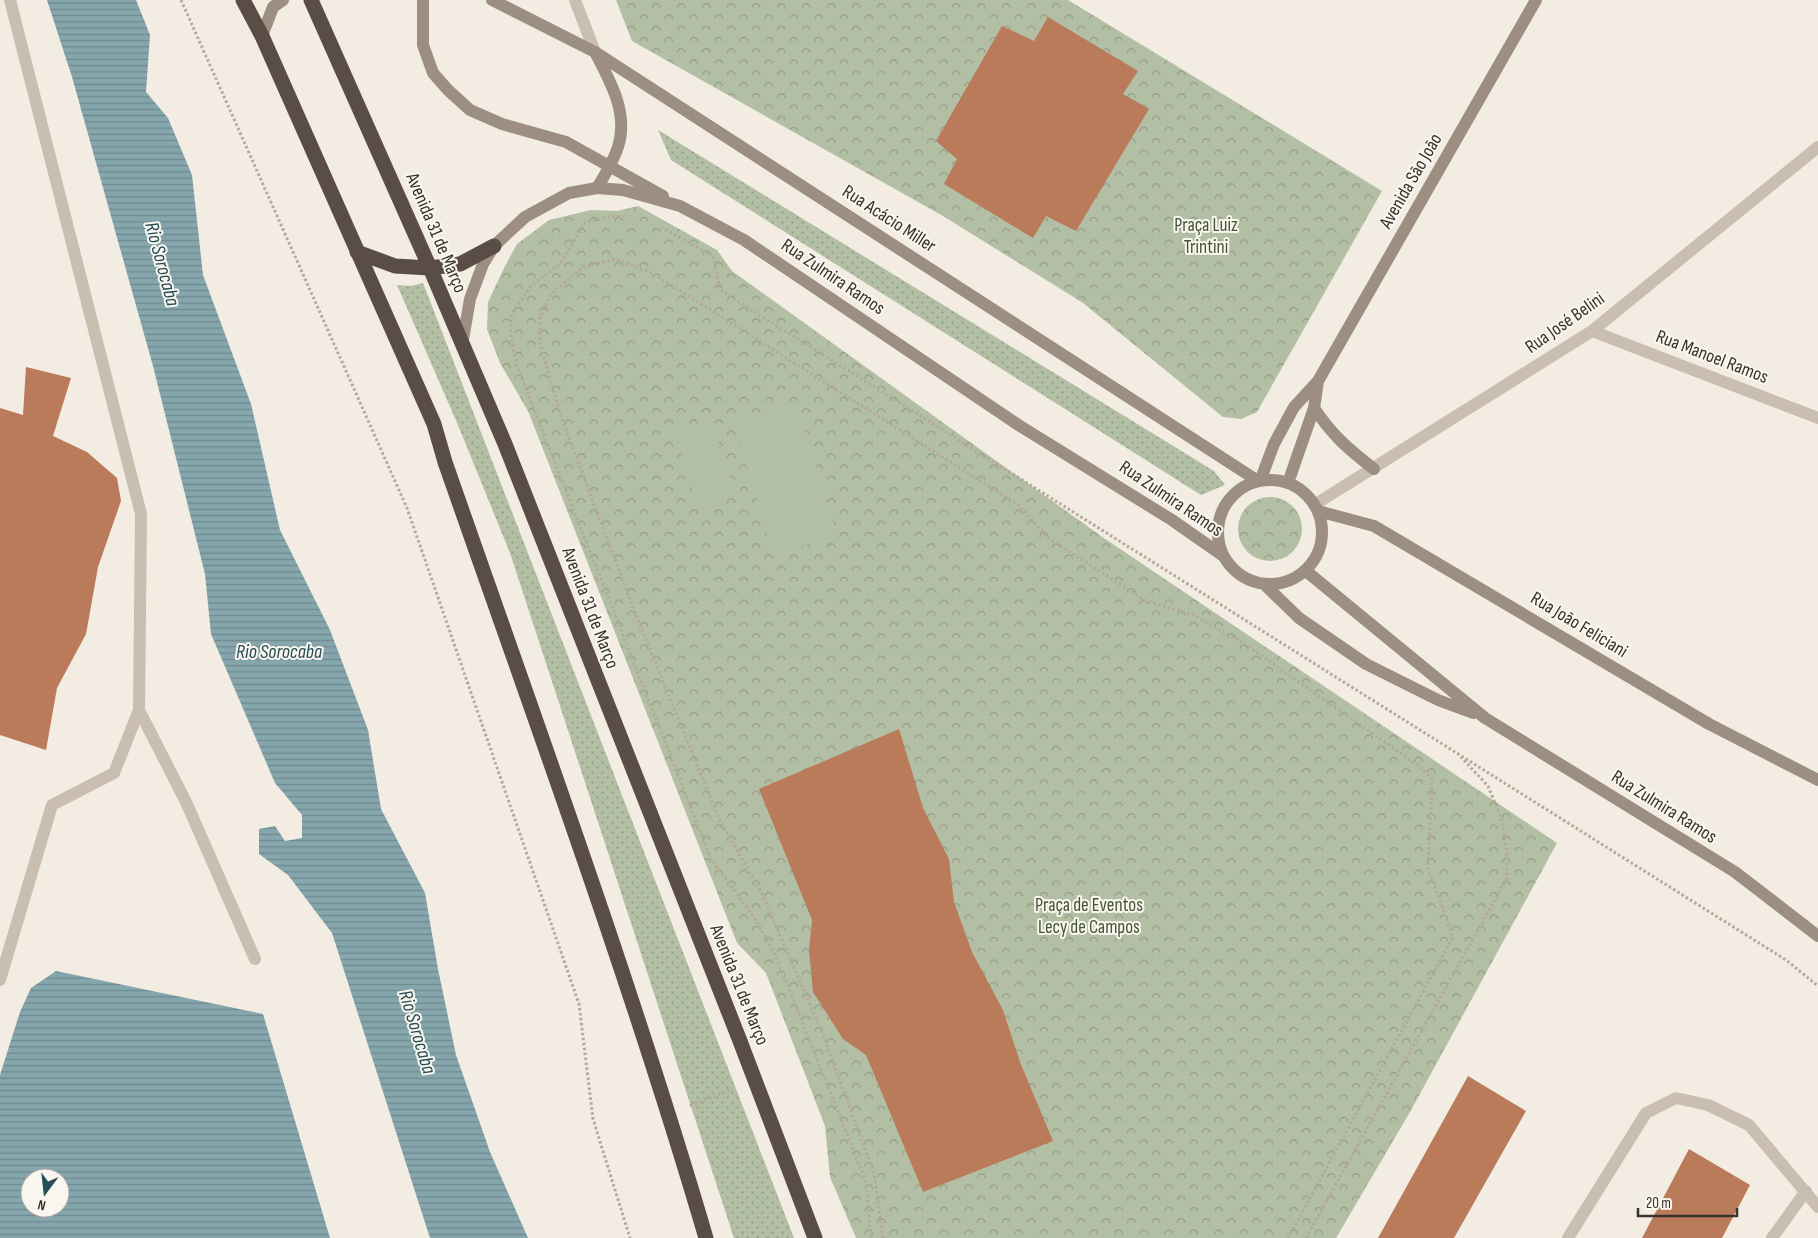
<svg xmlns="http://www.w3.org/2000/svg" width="1818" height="1238" viewBox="0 0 1818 1238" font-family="'Sofia Sans Condensed',sans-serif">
<defs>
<pattern id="grass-dots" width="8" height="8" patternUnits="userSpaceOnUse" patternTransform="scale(1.25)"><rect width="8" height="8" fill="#b3bfa4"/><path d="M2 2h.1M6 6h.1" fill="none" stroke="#939c86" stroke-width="1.8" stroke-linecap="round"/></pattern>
<pattern id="park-crowns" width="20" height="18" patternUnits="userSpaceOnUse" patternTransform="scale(1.25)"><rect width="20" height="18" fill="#b3bfa4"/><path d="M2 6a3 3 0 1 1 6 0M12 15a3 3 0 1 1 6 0" fill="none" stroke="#939c86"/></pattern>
<pattern id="water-rules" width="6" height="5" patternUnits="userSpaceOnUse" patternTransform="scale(1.25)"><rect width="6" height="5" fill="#85a6ac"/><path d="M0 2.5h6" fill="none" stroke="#6e888c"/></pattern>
</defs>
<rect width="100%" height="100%" fill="#f2ece3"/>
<path fill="url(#grass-dots)" d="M658 130 1214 471 1225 485 1201 495 671 160Z
M423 283 794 1238H734L510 553 458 425 397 285 411 286Z"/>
<path fill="url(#park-crowns)" d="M616 0H1068L1382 191 1257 412 1241 419 1223 417 1083 303 943 216 632 41Z
M638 206 717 250 732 271 1101 536 1557 843 1410 1112 1336 1238H856L830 1177 825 1126 766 973 737 943 528 411 500 363 487 329 488 302 505 266 517 244 549 220 591 210 617 211Z
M1238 529a32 32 0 1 1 64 0a32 32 0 1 1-64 0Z"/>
<path fill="#b3bfa4" d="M796 402 837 535 774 555 733 421Z
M711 419 736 497 699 508 674 431Z"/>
<path fill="url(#water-rules)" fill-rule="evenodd" d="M47 0H136L150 35 146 92 168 118 192 175 203 275 251 404 280 530 330 630 368 730 381 809 425 893 438 969 456 1055 490 1152 528 1238H430L332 933 288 875 259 854V829L275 826 285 841 302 838V815L275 783 211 634 205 574 153 366 72 77Z
M56 971 263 1014 330 1238H0V1075L20 1012 31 988ZM30 1178H60V1208H30Z"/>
<path fill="#b97b5a" d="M1048 17 1138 71 1123 94 1149 109 1076 231 1046 216 1033 238 944 184 957 159 936 141 1002 26 1034 41Z
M26 367 71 378 53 436 87 452 117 478 121 501 98 567 86 634 57 688 46 750 0 735V408L23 415Z
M899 729 923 808 949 859 954 902 972 952 1003 1010 1020 1062 1053 1141 923 1192 866 1055 843 1039 813 992 809 951 812 920 759 789Z
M1468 1076 1526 1111 1454 1238H1378Z
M1689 1149 1750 1185 1722 1238H1642Z"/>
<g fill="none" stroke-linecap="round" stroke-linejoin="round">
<path stroke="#b5a89a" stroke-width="3" stroke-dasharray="2.5 2.5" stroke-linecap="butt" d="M181 0 407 508 579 1004 593 1119 630 1238
M625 216 607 217 585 223 560 264 532 285 511 315V335L516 363 711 859 756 920 777 959 866 1182 871 1238
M661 227 713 256 720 290 1786 960 1818 986
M690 1106 733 1089
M883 1238 874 1174 822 1032 761 892 719 819 632 605 560 414 539 339 540 317 551 294 583 267 615 259 652 273 1020 506 1047 537 1144 600 1193 615 1243 643 1419 766 1432 779 1428 868 1453 937 1288 1238
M1306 1238 1507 878V855L1502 820 1488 786 1460 756"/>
<path stroke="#c9beb0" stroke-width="12" d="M139 710 186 802 255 959
M0 980 52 805 114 773 139 710 141 514 10 0
M1568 1238 1646 1113 1676 1098 1708 1105 1749 1125 1818 1207
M1772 1238 1806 1191"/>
<path stroke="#c9beb0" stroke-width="12" d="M575 0 595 52
M1592 331 1818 418
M1314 505 1592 331 1818 147"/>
<path stroke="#9c8e81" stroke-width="12" d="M423 0V45L433 73 448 90 470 110 502 124 566 142 663 196
M492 0 595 52 1258 481
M262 36 273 7 283 0
M595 52C610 81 629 113 618 147 613 162 605 175 597 188
M462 345 470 299 483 264 494 246 525 217 569 193 597 188 623 190 680 206 744 240 1020 426 1172 520 1222 555
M1314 408C1333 436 1347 448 1374 469
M1218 532a52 52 0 1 1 104 0a52 52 0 1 1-104 0Z
M1260 481 1274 444 1294 407 1318 381 1536 0
M1288 483 1314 408 1318 381
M1318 511 1374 526 1709 724 1818 780
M1306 571 1485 718 1735 872 1818 936
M1265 585 1299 618 1366 664 1438 700 1473 713"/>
<path stroke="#594d45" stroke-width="15" d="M243 0 262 36 434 424 445 462C535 720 629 976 706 1238
M311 0 430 268 505 444 740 1041 815 1238
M357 252 395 266 430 268 460 264 494 246"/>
</g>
<g text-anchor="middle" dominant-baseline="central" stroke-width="4" stroke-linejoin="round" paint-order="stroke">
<g font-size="19" fill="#39322d" stroke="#f9f6ef">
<text transform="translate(1411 181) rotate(-60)">Avenida São João</text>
<text transform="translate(889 219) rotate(33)">Rua Acácio Miller</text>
<text transform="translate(436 233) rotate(67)">Avenida 31 de Março</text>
<text transform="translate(833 277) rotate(34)">Rua Zulmira Ramos</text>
<text transform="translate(1565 323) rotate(-35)">Rua José Belini</text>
<text transform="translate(1712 357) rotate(21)">Rua Manoel Ramos</text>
<text transform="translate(1171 499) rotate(34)">Rua Zulmira Ramos</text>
<text transform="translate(590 608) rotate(69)">Avenida 31 de Março</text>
<text transform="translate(1579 625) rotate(31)">Rua João Feliciani</text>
<text transform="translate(1664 807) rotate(32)">Rua Zulmira Ramos</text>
<text transform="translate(739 985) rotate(68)">Avenida 31 de Março</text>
</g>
<g font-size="19" fill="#455433" stroke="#f9f6ef">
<text x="1206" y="225">Praça Luiz<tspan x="1206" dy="22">Trintini</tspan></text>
<text x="1089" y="905">Praça de Eventos<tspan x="1089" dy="22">Lecy de Campos</tspan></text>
</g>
<g font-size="20" font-style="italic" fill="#274e56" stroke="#f9f6ef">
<text transform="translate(162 264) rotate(75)">Rio Sorocaba</text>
<text x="279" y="652">Rio Sorocaba</text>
<text transform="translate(417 1032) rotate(73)">Rio Sorocaba</text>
</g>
</g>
<g transform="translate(45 1193) rotate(195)"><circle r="24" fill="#f9f6ef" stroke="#aca8a1"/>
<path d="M0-4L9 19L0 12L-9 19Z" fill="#274e56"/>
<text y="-8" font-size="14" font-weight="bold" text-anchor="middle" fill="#39322d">N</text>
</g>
<path d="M1638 1208v8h99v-8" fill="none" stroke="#39322d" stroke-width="2.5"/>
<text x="1646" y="1208" font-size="15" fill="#39322d" stroke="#f9f6ef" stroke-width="4" paint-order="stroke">20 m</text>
</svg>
